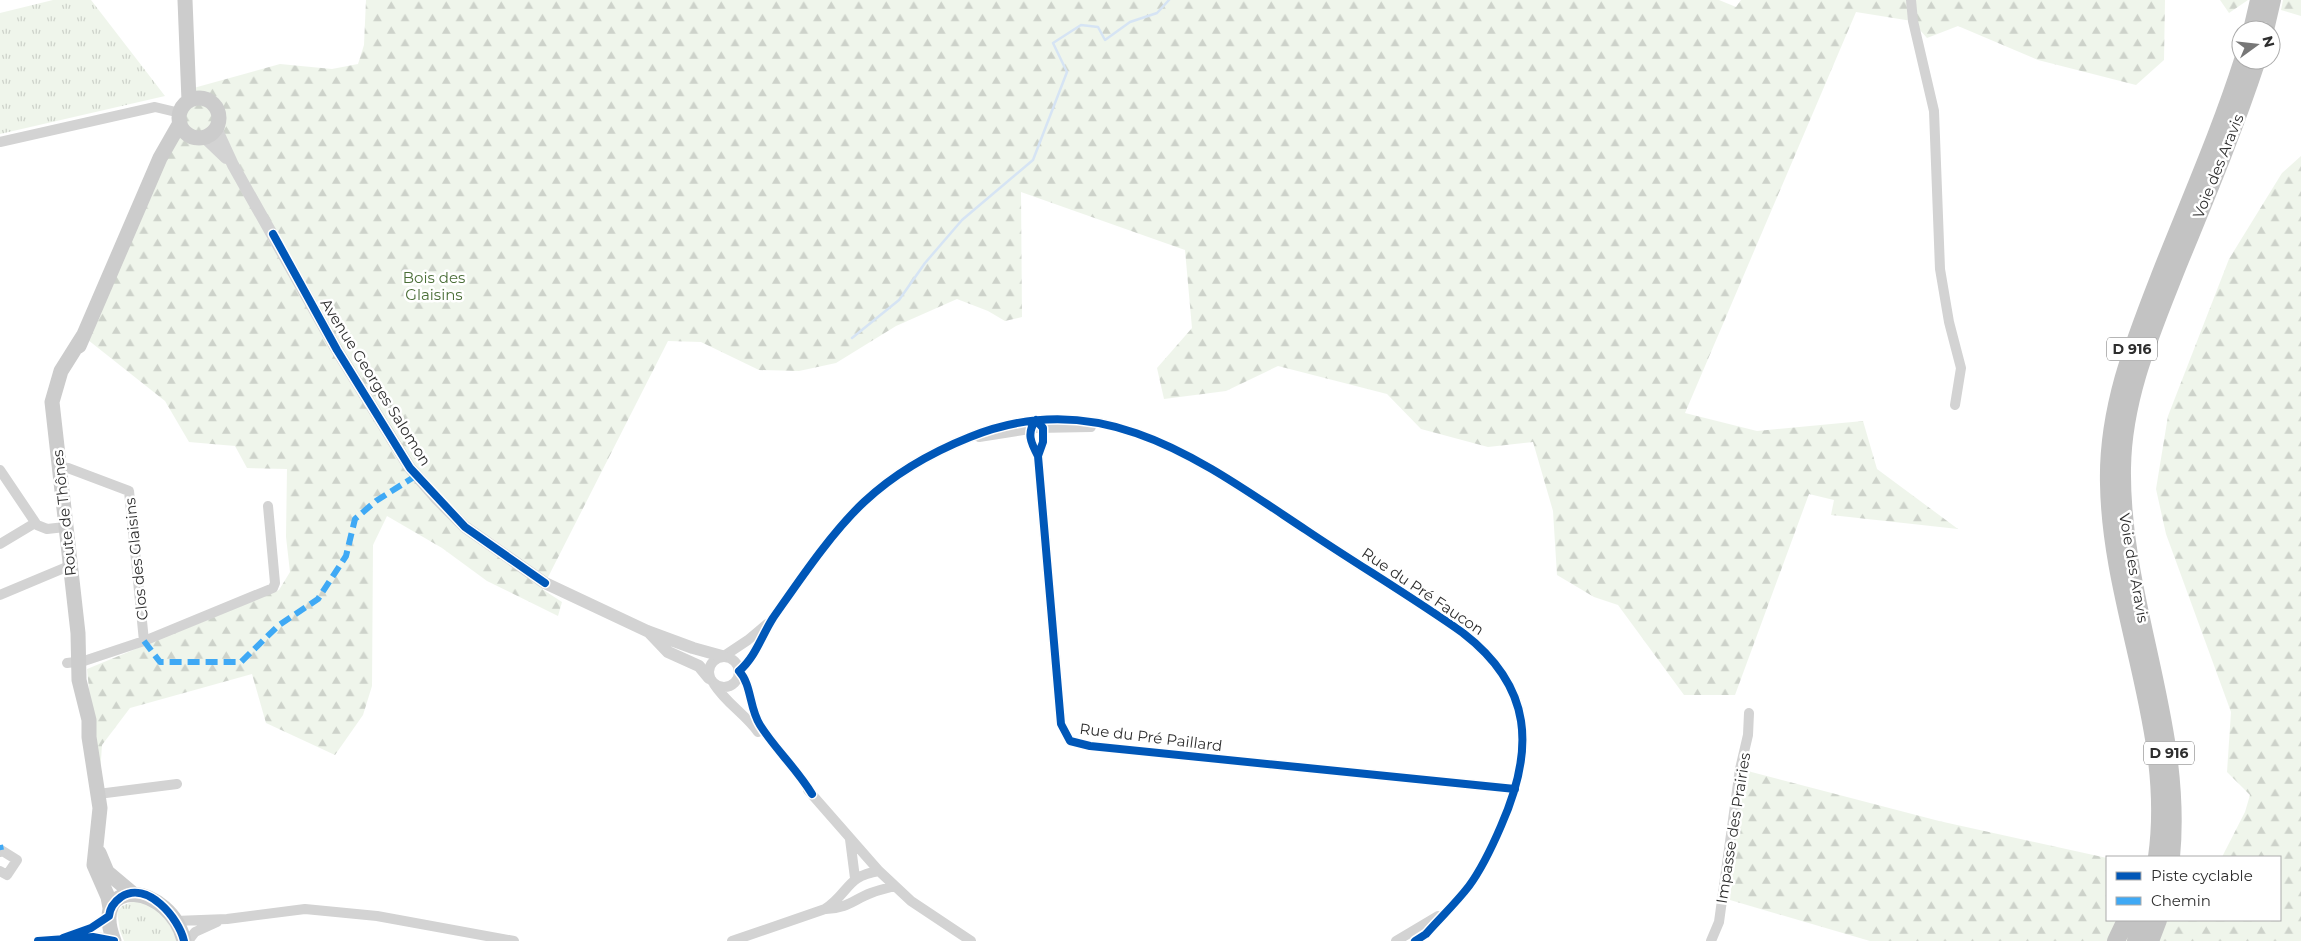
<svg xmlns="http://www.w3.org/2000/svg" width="2301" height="941" viewBox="0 0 2301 941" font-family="Montserrat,sans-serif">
<defs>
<pattern id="grass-tufts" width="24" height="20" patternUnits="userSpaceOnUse" patternTransform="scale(1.25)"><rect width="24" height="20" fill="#eff5eb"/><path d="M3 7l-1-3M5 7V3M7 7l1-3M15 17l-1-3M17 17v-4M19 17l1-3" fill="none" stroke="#cdd2ca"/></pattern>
<pattern id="forest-firs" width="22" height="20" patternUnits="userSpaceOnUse" patternTransform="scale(1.25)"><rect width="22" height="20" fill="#eff5eb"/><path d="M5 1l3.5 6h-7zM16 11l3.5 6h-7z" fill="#cdd2ca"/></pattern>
</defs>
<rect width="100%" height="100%" fill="#fff"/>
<path fill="url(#grass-tufts)" d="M53 0H91L165 96 0 134V13Z
M137 900C156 903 172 924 177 941H124L120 931 117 912 122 906Z"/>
<path fill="url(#forest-firs)" d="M366 0H1719L1736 7 1741 0H2165L2164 60 2136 85 2038 60 1958 26 1927 38 1912 21 1856 12 1685 413 1757 431 1863 421 1877 469 1958 529 1831 515 1834 500 1809 494 1735 695H1684L1618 605 1594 597 1557 575 1553 511 1533 442 1488 447 1421 429 1387 394 1278 366 1226 391 1164 399 1157 368 1192 328 1185 250 1021 192 1022 317 1005 321 988 311 957 299 896 326 836 363 799 371 759 370 701 342 668 341 542 589 562 602 558 616 487 581 442 548 387 516 373 545 372 686 363 715 335 755 266 723 252 674 130 708 102 745 99 789 87 669 279 590 290 572 286 537 287 469 247 468 235 446 189 442 165 401 83 336 190 89 280 64 332 69 358 64 364 45Z
M2220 0H2248L2229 13Z
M2283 0H2301V16L2281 10Z
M2301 156V941H1870L1730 900 1740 769 1939 821 2107 858V920H2280V857H2222L2245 812 2250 795 2227 772 2231 712 2166 534 2156 489 2168 416 2229 259 2282 173Z"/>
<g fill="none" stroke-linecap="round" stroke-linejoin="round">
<path stroke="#d6e4f4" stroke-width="2.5" d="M852 338 899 300 925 263 962 220 1033 160 1067 72 1053 43 1081 25 1098 27 1105 40 1130 22 1157 13 1169 0"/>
<path stroke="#d3d3d3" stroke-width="10" d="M1911 0 1913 21 1934 111 1940 269 1949 322 1961 368 1955 405
M0 142 155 107 180 113
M979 437 1036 428 1091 427
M1038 456 1043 442V428L1036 420C1026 433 1031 443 1038 456L1061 724 1070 741 1090 746 1515 789
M60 467 68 468 129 491 144 641 84 661 67 663
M0 470 37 525 47 529 65 527
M0 544 35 523
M0 595 69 566
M144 641 273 588 275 583 268 506
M724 656 748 640 767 624
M709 672a15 15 0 1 1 30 0a15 15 0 1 1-30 0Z
M714 684C726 703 745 714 758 732
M808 790 879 871 911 901 971 941
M98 794 177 784
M812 794C797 769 775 749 760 725 749 708 752 685 739 671 755 658 762 635 773 618 799 581 831 533 864 502 895 473 930 453 970 437 1102 384 1200 460 1306 530 1358 565 1412 597 1463 633 1533 687 1535 749 1501 826 1492 847 1483 867 1469 886 1456 903 1440 918 1426 934L1415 941
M850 839 855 878
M0 852 1 850 17 860 7 875 0 871
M826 909C848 908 853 900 871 893 879 890 887 888 895 886
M175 921 227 919 305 909 377 916 514 941
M71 935 91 928 109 916
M38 941 93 937 113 939
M188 941 195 932 217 922
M732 941 825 909C850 892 846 876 879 871
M1396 941 1438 916
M1711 941 1719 922 1740 769 1748 735 1749 713"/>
<path stroke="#d3d3d3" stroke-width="12" d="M216 128 233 165 337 350 410 468 437 499 465 527 545 583 647 631 693 648 722 656
M204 137 226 158
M649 632 668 652 699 666 709 678"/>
<path stroke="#ccc" stroke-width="15" d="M185 0 189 101
M179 118a20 20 0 1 1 40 0a20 20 0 1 1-40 0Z
M83 336 61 371 52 402 78 633 79 680 89 720V737L100 808 94 865 108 897 110 908
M79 346 160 158 180 123
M99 853 107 872 132 893
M114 941C88 874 171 884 184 941"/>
<path stroke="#c3c3c3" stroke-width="18" d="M2252 30 2259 0
M2265 30 2272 0
M2157 857C2175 731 2111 610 2109 484 2107 409 2134 342 2161 273 2189 202 2220 132 2243 60
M2171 857C2184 724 2120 600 2122 468 2123 396 2152 331 2178 265 2206 197 2234 130 2257 60
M2116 941 2126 920
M2136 941 2144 920
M2150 941 2158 920"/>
<path stroke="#3fa9f5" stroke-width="6" stroke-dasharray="12 6" stroke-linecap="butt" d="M144 641 160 662H241L279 625 318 599 346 556 355 519 376 501 417 475
M0 845 1 850"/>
<g stroke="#fff" stroke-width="11">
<path id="cycleway" d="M273 234 337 350 410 468 465 527 545 583
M1038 456 1043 442V428L1036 420C1026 433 1031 443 1038 456L1061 724 1070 741 1090 746 1515 789
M812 794C797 769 775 749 760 725 749 708 752 685 739 671 755 658 762 635 773 618 799 581 831 533 864 502 895 473 930 453 970 437 1102 384 1200 460 1306 530 1358 565 1412 597 1463 633 1533 687 1535 749 1501 826 1492 847 1483 867 1469 886 1456 903 1440 918 1426 934L1415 941
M63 938 91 928 109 916C110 907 114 902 121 897 147 880 179 918 184 941
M38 941 93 937 114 941"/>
</g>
<use href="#cycleway" stroke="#0057b8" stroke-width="8"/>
</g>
<g text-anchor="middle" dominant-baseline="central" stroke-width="5" stroke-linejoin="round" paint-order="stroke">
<g fill="#fff" stroke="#6d6d6d" stroke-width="1">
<rect x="2107" y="337.5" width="50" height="23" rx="4"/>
<rect x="2144" y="741.5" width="50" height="23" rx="4"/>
</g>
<g font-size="14" font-weight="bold" fill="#2e2e2e">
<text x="2132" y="349">D 916</text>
<text x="2169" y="753">D 916</text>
</g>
<g font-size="15" fill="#2e2e2e" stroke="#fff">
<text transform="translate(2218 166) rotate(-68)">Voie des Aravis</text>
<text transform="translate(376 382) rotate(58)">Avenue Georges Salomon</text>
<text transform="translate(64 513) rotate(-96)">Route de Thônes</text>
<text transform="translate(136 559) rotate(-96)">Clos des Glaisins</text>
<text transform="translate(2134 568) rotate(80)">Voie des Aravis</text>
<text transform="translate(1423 591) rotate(34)">Rue du Pré Faucon</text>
<text transform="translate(1151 737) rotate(7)">Rue du Pré Paillard</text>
<text transform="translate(1733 828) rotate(-81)">Impasse des Prairies</text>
</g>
<g font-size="15" fill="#4a6e37" stroke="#fff">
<text x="434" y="277">Bois des<tspan x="434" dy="17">Glaisins</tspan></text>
</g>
</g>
<rect x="2106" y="856" width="175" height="65" fill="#ffffff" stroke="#ababab"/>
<rect x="2116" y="872" width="25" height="8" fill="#0057b8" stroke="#ababab"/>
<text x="2151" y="881" font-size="15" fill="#2e2e2e">Piste cyclable</text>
<rect x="2116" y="897" width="25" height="8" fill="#3fa9f5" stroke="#ababab"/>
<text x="2151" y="906" font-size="15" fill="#2e2e2e">Chemin</text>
<g transform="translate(2256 45) rotate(75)"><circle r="24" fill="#ffffff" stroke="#ababab"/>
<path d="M0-4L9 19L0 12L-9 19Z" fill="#777777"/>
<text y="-8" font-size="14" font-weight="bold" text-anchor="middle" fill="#2e2e2e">N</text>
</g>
</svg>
